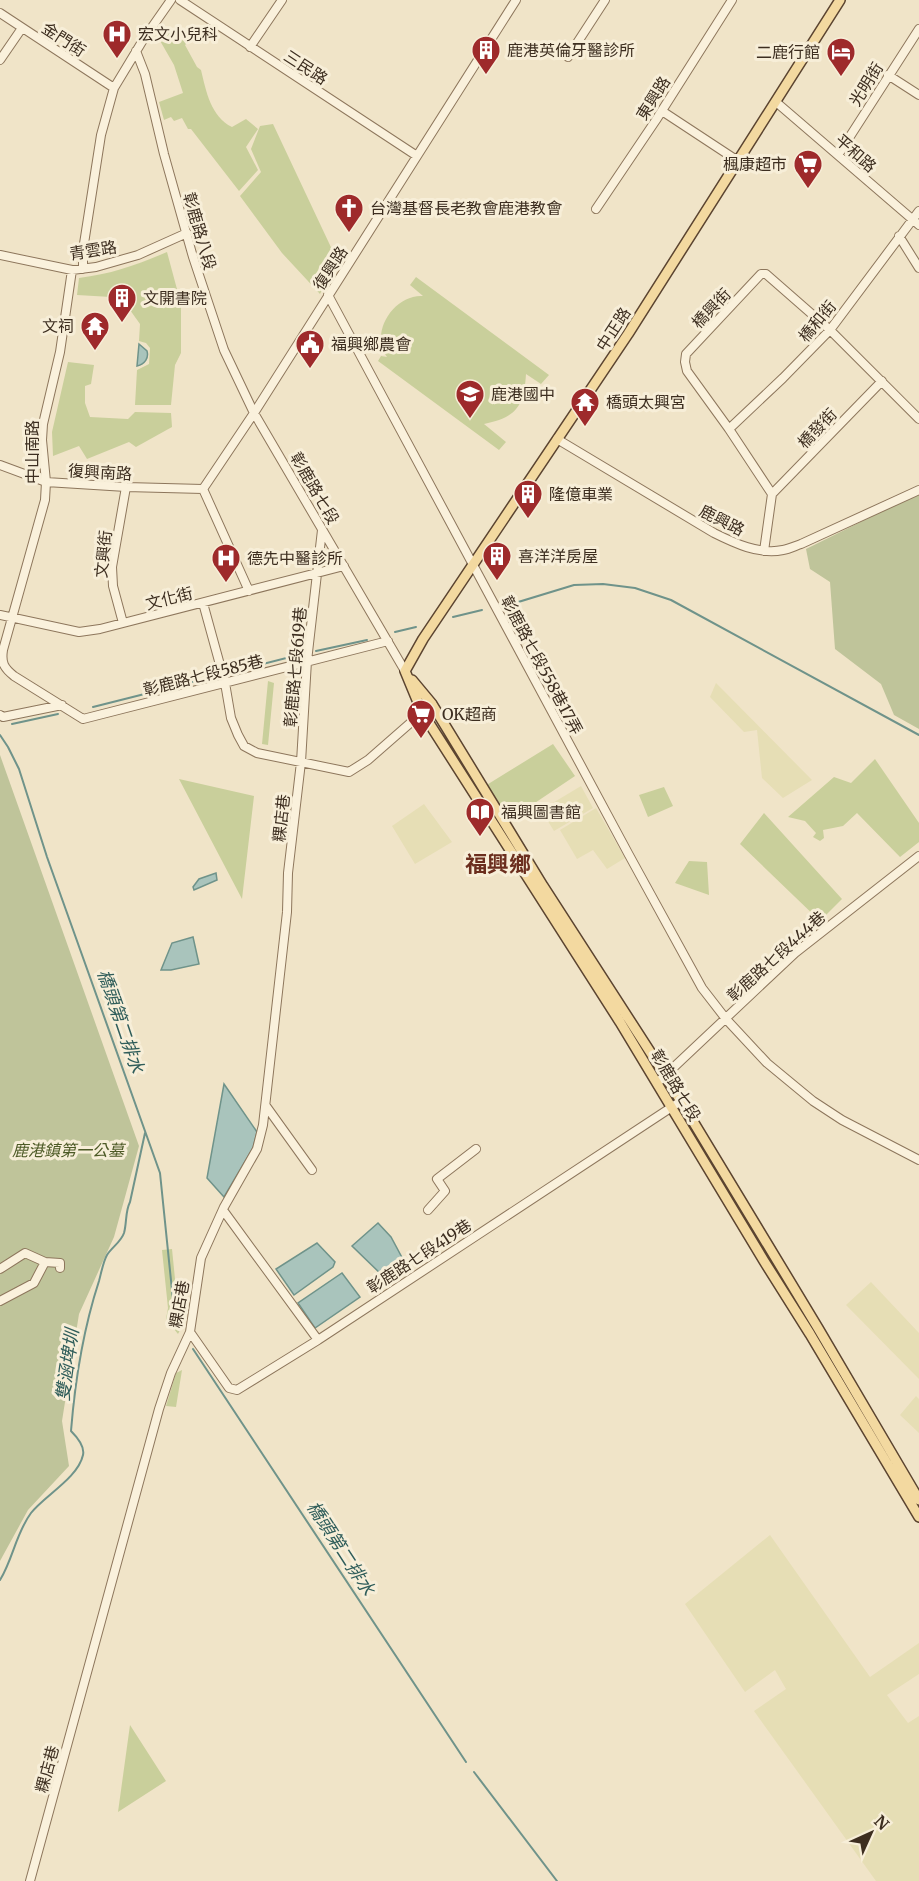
<svg xmlns="http://www.w3.org/2000/svg" width="919" height="1881" viewBox="0 0 919 1881" font-family="Merriweather,'Noto Sans TC',serif">
<rect width="100%" height="100%" fill="#f0e4c8"/>
<path fill="#e6deb5" d="M716 683 812 780 783 798 762 778 757 730 744 732 710 697Z
M581 786 593 808 554 831 541 810Z
M424 804 452 842 415 864 392 826Z
M596 808 625 858 607 869 593 850 577 859 560 830Z
M871 1282 919 1333V1379L846 1305Z
M916 1396 919 1399V1433L900 1415Z
M770 1535 870 1677 919 1643V1674L887 1695 908 1723 919 1716V1881H876L754 1711 786 1689 775 1670 745 1692 685 1604Z"/>
<path fill="#c9cf9b" d="M161 24 188 42 185 45 197 67 201 70C206 91 211 117 232 127L246 119 258 129 246 147 258 170 239 191 191 129H188L182 118 174 121 171 117 164 120 159 102 183 93 174 65 155 32Z
M273 124 337 260 320 294 282 253 240 196 261 172 251 149 260 126Z
M167 252 181 304V353L175 365 171 405H135L137 370 149 364 150 348 146 343 139 341 140 324 130 310 128 298 77 295 79 278C111 274 137 265 167 252Z
M416 277 549 375 541 384 526 374C524 406 517 417 484 424L506 442 499 450 378 361 381 356 387 357C369 333 394 294 423 296L410 285Z
M68 362 94 365 91 384 85 386V403L90 417 128 419 135 412 171 413 172 427 136 447 129 442 87 459 79 446 53 456 52 432Z
M268 681 274 683 268 745 262 744Z
M553 744 575 776 508 821 485 786Z
M875 759 919 823V842L900 857 857 813 843 826 823 830 824 838 820 841 813 837 816 833 805 821 788 817 834 777 851 783Z
M179 779 254 796 242 899Z
M664 787 673 806 648 817 639 795Z
M764 813 842 899 820 921 740 844Z
M689 861 707 862 709 895 675 883Z
M172 1249 178 1309 183 1324 178 1334 166 1319 168 1308 162 1250Z
M182 1370 176 1407 166 1406 176 1373Z
M130 1725 166 1781 118 1812Z"/>
<path fill="#bfc49a" d="M919 495V729L894 715 881 684 835 649 830 582 810 569 806 549 891 507Z
M0 755 139 1146 114 1237 79 1314 62 1421 69 1466 28 1510 0 1561Z"/>
<path fill="#a9c4bc" stroke="#6f938a" stroke-width="1.5" d="M139 344 147 351C149 358 145 364 137 366Z
M216 873 217 880 194 890 193 887 199 879Z
M193 937 199 964 171 970H161L172 943Z
M224 1084 257 1132 253 1148 224 1197 207 1178Z
M378 1223 391 1237 406 1265 385 1278 352 1246Z
M317 1243 335 1262 333 1267 294 1295 276 1269Z
M342 1273 360 1297 315 1328 298 1303Z"/>
<g fill="none" stroke-linecap="round" stroke-linejoin="round">
<path stroke="#6f938a" stroke-width="2" d="M502 607 574 585 603 584 635 588 671 600 919 735
M453 617 482 610
M395 632 416 627
M316 651 367 640
M228 673 302 654
M93 707 216 676
M12 724 58 714
M0 735 8 747 19 769 47 857 160 1173 173 1300 179 1327
M193 1349 466 1762
M0 1580C13 1559 16 1533 31 1513 44 1496 78 1478 83 1455 85 1446 77 1437 71 1431 75 1381 83 1330 99 1281 101 1274 103 1262 107 1255 112 1247 121 1242 124 1233 127 1222 125 1212 130 1202L145 1133
M474 1772 557 1881"/>
<g stroke="#8d765c" stroke-width="10">
<path id="minor" d="M180 0 417 156
M0 13 114 88
M250 47 282 0
M136 51 145 74 164 154 193 257 224 350 254 413 405 671
M568 57 605 0
M0 60 22 28
M888 75 919 95
M776 102 919 225
M662 111 738 161
M838 155 919 29
M596 209 656 120 732 0
M899 236 919 268
M0 255 72 270 96 267 138 255 187 233
M83 269V250L101 135 114 88 143 40 171 0
M72 270 60 352 43 424 42 440 46 482 45 500 3 650C1 663 4 668 14 676L83 719 388 641
M328 295 629 855 702 988 726 1019 767 1063 813 1101 842 1120 919 1160
M729 429 783 378 830 330 919 211
M557 439 714 533C734 543 759 555 783 550 789 549 795 546 801 544L919 490
M0 465 46 482 126 487 203 489
M203 489 254 413 516 0
M203 489 249 591
M772 494 882 381
M764 551 772 494 729 429 687 371 685 362 686 354 761 274H766L830 330 919 419
M203 603 225 683 231 718 238 735 244 746 257 753 349 772 368 760 432 704
M0 615 79 632 100 629 344 566
M123 623 113 586 112 567 126 487
M0 715 3 717 62 705
M657 1083 795 953 919 856
M266 1106 312 1170
M223 1210 318 1340
M428 1210 445 1191 437 1179 476 1149
M45 1262 60 1263V1268V1263
M0 1269 25 1253 45 1262 34 1283 0 1301
M190 1332 229 1388 237 1390 318 1340 681 1101
M30 1881 159 1409 171 1373 190 1332 201 1258 224 1207 257 1149 263 1125 287 912 288 873 301 762 307 661 322 530"/>
</g>
<g stroke="#5b4430" stroke-width="12">
<path id="major" d="M405 671 422 712 620 1022 764 1261 810 1334 919 1517
M405 671 423 639 628 334 840 0
M412 680 432 704 543 886 665 1075 818 1328 919 1500"/>
</g>
<use href="#minor" stroke="#faf1dc" stroke-width="8"/>
<use href="#major" stroke="#f3d9a0" stroke-width="9"/>
</g>
<defs>
<g id="hospital-pin" transform="scale(1.5)"><path d="M0 17L-7.5 6A9.5 9.5 0 1 1 7.5 6Z" fill="#9e2a2b" stroke="#f7eed8"/><path d="M-5-5h3v3.5h4V-5h3V5h-3V1.5h-4V5h-3Z" fill="#fff"/></g>
<g id="building-pin" transform="scale(1.5)"><path d="M0 17L-7.5 6A9.5 9.5 0 1 1 7.5 6Z" fill="#9e2a2b" stroke="#f7eed8"/><path d="M-4-6H4V6H1V3H-1V6H-4ZM-2.5-4.3h1.7v1.8h-1.7ZM.8-4.3h1.7v1.8H.8ZM-2.5-1h1.7V.8h-1.7ZM.8-1h1.7V.8H.8Z" fill="#fff"/></g>
<g id="hotel-pin" transform="scale(1.5)"><path d="M0 17L-7.5 6A9.5 9.5 0 1 1 7.5 6Z" fill="#9e2a2b" stroke="#f7eed8"/><path d="M-6-4.5h1.5V1H6V5H4.5V3h-9V5H-6ZM-4 0a1.8 1.8 0 1 1 3.6 0ZM.5 0V-2.5h3Q6-2.5 6 0Z" fill="#fff"/></g>
<g id="supermarket-pin" transform="scale(1.5)"><path d="M0 17L-7.5 6A9.5 9.5 0 1 1 7.5 6Z" fill="#9e2a2b" stroke="#f7eed8"/><path d="M-6-5.5h2.5l.6 2H6L4.5 2H-2.5L-4.4-4H-6ZM-1.5 3.2a1.3 1.3 0 1 0 .1 0ZM3 3.2a1.3 1.3 0 1 0 .1 0Z" fill="#fff"/></g>
<g id="church-pin" transform="scale(1.5)"><path d="M0 17L-7.5 6A9.5 9.5 0 1 1 7.5 6Z" fill="#9e2a2b" stroke="#f7eed8"/><path d="M-1.2-6h2.4v3.5h3.3v2.4h-3.3V6h-2.4V-.1h-3.3v-2.4h3.3Z" fill="#fff"/></g>
<g id="temple-pin" transform="scale(1.5)"><path d="M0 17L-7.5 6A9.5 9.5 0 1 1 7.5 6Z" fill="#9e2a2b" stroke="#f7eed8"/><path d="M0-6L5-2H3V0L6.5 2.5H4V6H1.5V3h-3V6H-4V2.5H-6.5L-3 0V-2H-5Z" fill="#fff"/></g>
<g id="civic-pin" transform="scale(1.5)"><path d="M0 17L-7.5 6A9.5 9.5 0 1 1 7.5 6Z" fill="#9e2a2b" stroke="#f7eed8"/><path d="M-.6-6.5H3V-4.5H.6V-3L4-1V1h2V6H-6V1h2V-1L-.6-3ZM-1.2 2.5V6h2.4V2.5Z" fill="#fff"/></g>
<g id="school-pin" transform="scale(1.5)"><path d="M0 17L-7.5 6A9.5 9.5 0 1 1 7.5 6Z" fill="#9e2a2b" stroke="#f7eed8"/><path d="M0-5L7-2L0 1L-7-2ZM-4 1L0 2.5L4 1V4Q0 6-4 4Z" fill="#fff"/></g>
<g id="library-pin" transform="scale(1.5)"><path d="M0 17L-7.5 6A9.5 9.5 0 1 1 7.5 6Z" fill="#9e2a2b" stroke="#f7eed8"/><path d="M-6-4Q-3-5.5-.7-3.5V5Q-3 3-6 4ZM6-4Q3-5.5 .7-3.5V5Q3 3 6 4Z" fill="#fff"/></g>
</defs>
<g fill-rule="evenodd">
<use href="#hospital-pin" x="117" y="34"/>
<use href="#building-pin" x="486" y="50"/>
<use href="#hotel-pin" x="841" y="52"/>
<use href="#supermarket-pin" x="808" y="164"/>
<use href="#church-pin" x="349" y="208"/>
<use href="#building-pin" x="122" y="298"/>
<use href="#temple-pin" x="95" y="326"/>
<use href="#civic-pin" x="310" y="344"/>
<use href="#school-pin" x="470" y="394"/>
<use href="#temple-pin" x="585" y="402"/>
<use href="#building-pin" x="528" y="494"/>
<use href="#building-pin" x="497" y="556"/>
<use href="#hospital-pin" x="226" y="558"/>
<use href="#supermarket-pin" x="421" y="714"/>
<use href="#library-pin" x="480" y="812"/>
</g>
<g text-anchor="middle" dominant-baseline="central" stroke-width="6" stroke-linejoin="round" paint-order="stroke">
<g font-size="16" fill="#3d2e20" stroke="#f7eed8" text-anchor="start">
<text x="138" y="34">宏文小兒科</text>
<text x="507" y="50">鹿港英倫牙醫診所</text>
<text x="820" y="52" text-anchor="end">二鹿行館</text>
<text x="787" y="164" text-anchor="end">楓康超市</text>
<text x="370" y="208">台灣基督長老教會鹿港教會</text>
<text x="143" y="298">文開書院</text>
<text x="74" y="326" text-anchor="end">文祠</text>
<text x="331" y="344">福興鄉農會</text>
<text x="491" y="394">鹿港國中</text>
<text x="606" y="402">橋頭太興宮</text>
<text x="549" y="494">隆億車業</text>
<text x="518" y="556">喜洋洋房屋</text>
<text x="247" y="558">德先中醫診所</text>
<text x="442" y="714">OK超商</text>
<text x="501" y="812">福興圖書館</text>
</g>
<g font-size="16" fill="#3d2e20" stroke="#f7eed8">
<text transform="translate(64 39) rotate(33)">金門街</text>
<text transform="translate(306 67) rotate(33)">三民路</text>
<text transform="translate(866 84) rotate(-58)">光明街</text>
<text transform="translate(653 98) rotate(-58)">東興路</text>
<text transform="translate(856 153) rotate(41)">平和路</text>
<text transform="translate(200 231) rotate(74)">彰鹿路八段</text>
<text transform="translate(93 250) rotate(-9)">青雲路</text>
<text transform="translate(330 268) rotate(-57)">復興路</text>
<text transform="translate(711 308) rotate(-46)">橋興街</text>
<text transform="translate(817 321) rotate(-50)">橋和街</text>
<text transform="translate(613 329) rotate(-57)">中正路</text>
<text transform="translate(817 428) rotate(-46)">橋發街</text>
<text transform="translate(32 452) rotate(-90)">中山南路</text>
<text transform="translate(100 472) rotate(3)">復興南路</text>
<text transform="translate(315 488) rotate(60)">彰鹿路七段</text>
<text transform="translate(722 520) rotate(27)">鹿興路</text>
<text transform="translate(103 554) rotate(-84)">文興街</text>
<text transform="translate(169 598) rotate(-14)">文化街</text>
<text transform="translate(542 665) rotate(62)">彰鹿路七段558巷17弄</text>
<text transform="translate(295 667) rotate(-85)">彰鹿路七段619巷</text>
<text transform="translate(203 675) rotate(-14)">彰鹿路七段585巷</text>
<text transform="translate(281 818) rotate(-84)">粿店巷</text>
<text transform="translate(776 956) rotate(-42)">彰鹿路七段444巷</text>
<text transform="translate(676 1085) rotate(59)">彰鹿路七段</text>
<text transform="translate(419 1256) rotate(-33)">彰鹿路七段419巷</text>
<text transform="translate(179 1304) rotate(-80)">粿店巷</text>
<text transform="translate(47 1769) rotate(-75)">粿店巷</text>
</g>
<g font-size="16" font-style="italic" fill="#4d5a26" stroke="#f7eed8">
<text x="68" y="1150">鹿港鎮第一公墓</text>
</g>
<g font-size="18" font-style="italic" fill="#2f5d5a" stroke="#f7eed8">
<text transform="translate(121 1021) rotate(71)">橋頭第二排水</text>
<text transform="translate(67 1365) rotate(-82)">雙涵埤圳</text>
<text transform="translate(341 1548) rotate(57)">橋頭第二排水</text>
</g>
<g font-size="22" font-weight="bold" fill="#6b2e1e" stroke="#f7eed8">
<text x="498" y="864">福興鄉</text>
</g>
</g>
<g transform="translate(871 1833) rotate(45)" stroke="#f7eed8" stroke-width="4.5" paint-order="stroke">
<path d="M0-4.5L10 22L0 15L-10 22Z" fill="#3d2e20"/>
<text y="-9" font-size="16" font-weight="bold" text-anchor="middle" fill="#3d2e20">N</text>
</g>
</svg>
